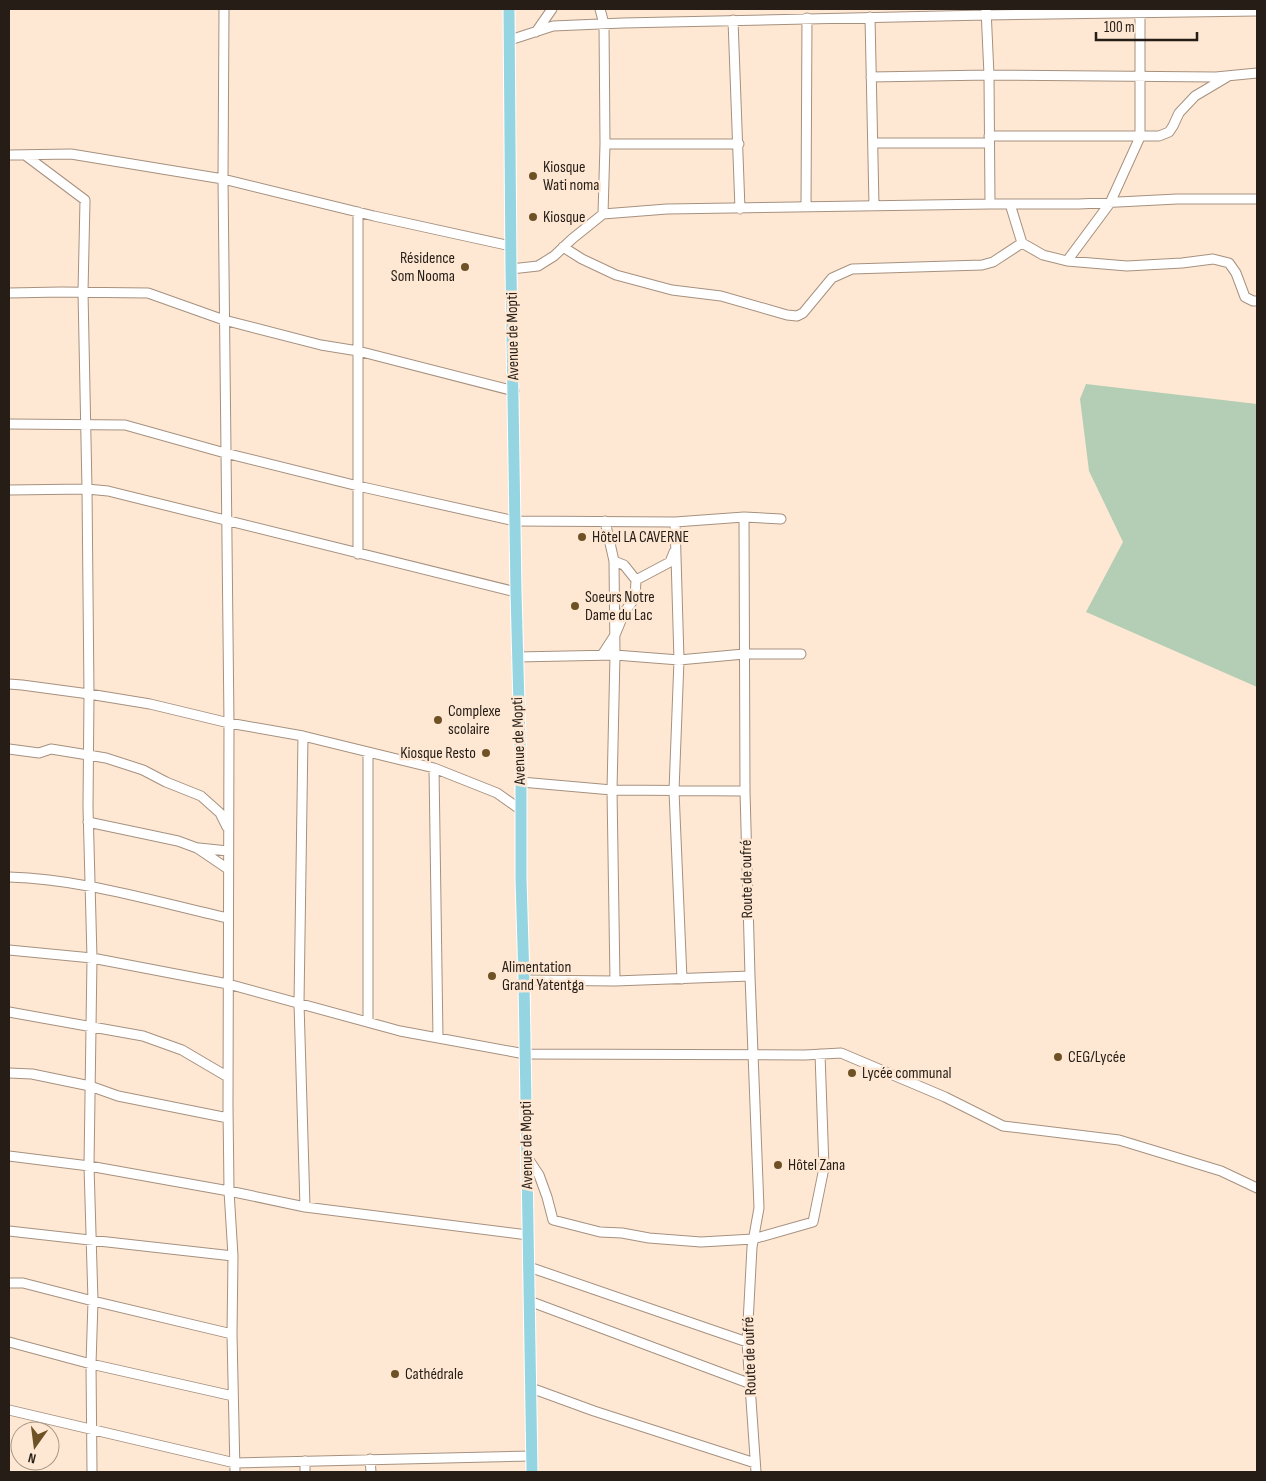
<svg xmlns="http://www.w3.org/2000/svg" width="1266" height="1481" viewBox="0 0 1266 1481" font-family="'Sofia Sans Condensed',sans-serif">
<rect width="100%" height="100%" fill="#fee8d4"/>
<path fill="#b3ceb4" d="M1086 384 1257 404V687L1086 612 1123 542 1089 471 1080 399Z"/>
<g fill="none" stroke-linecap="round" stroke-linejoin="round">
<g stroke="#a6917f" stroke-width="11">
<path id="minor" d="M224 9 223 179 229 723 228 1107 229 1191 233 1256 232 1334 235 1472
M600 9 604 24 605 144 603 214
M986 9 989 75 990 204
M870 17 874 206
M733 20 740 209
M536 32 552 9
M510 40 553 26 623 23 986 15 1257 11
M871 77 989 75 1216 77 1257 73
M989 136H1159L1169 132 1173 126 1179 113 1195 96 1227 77
M873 143H989
M605 144H739
M9 155 71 154 223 179 374 216 511 246
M25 155 85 200 83 292 87 489 89 694 88 807 92 958 89 1166 93 1301 91 1364 92 1472
M1010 204 1022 243 1043 255 1067 261 1127 266 1182 263 1213 259 1229 263 1236 273 1245 297 1253 301H1257
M806 207 807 18
M358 212V554
M563 247 582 259 616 275 672 290 721 296 787 315 797 316 803 313 832 278 852 269 982 265 993 262 1022 243
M1067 261 1110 203 1140 137V9
M511 269 538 266 554 256 572 239 603 214 667 209 990 204H1079L1177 199H1257
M9 293 61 292 148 293 224 320 321 345 358 351 514 391
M9 424 125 425 225 453 358 486 515 521 675 522 744 517 781 519
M9 490 87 489 108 491 516 592
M744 517 745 791 750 976 759 1208 752 1247 747 1342 756 1472
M605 521 614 561 615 655 612 790 615 981
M675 522 679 660 674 791 682 979
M614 561 624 565 636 580
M602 655 615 635 625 611 635 598 636 580 670 562 674 552
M517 657 615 655 679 660 744 654H801
M9 684 22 685 89 694 150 704 229 723 303 736 434 768 497 793 521 810
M303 736 299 1003 305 1207
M9 749 39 753 51 749 88 755 106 758 143 770 166 782 201 796 220 813 227 827
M368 752V1022
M434 768 438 1038
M521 782 612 790 745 791
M88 822 178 841 197 848 228 869
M199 848 228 851
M9 877C83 879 156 902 228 918
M9 950 92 958 228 984 400 1031 525 1054 805 1055 841 1053 945 1097 1003 1126 1119 1140 1221 1171 1257 1188
M524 980 615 981 750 976
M9 1012 143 1036 182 1050 228 1077
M9 1073 32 1074 90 1086 118 1096 228 1118
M9 1156 89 1166 229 1191 305 1207 528 1235
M527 1157 539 1175 547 1197 553 1220 600 1232 622 1233 649 1238 701 1242 753 1239 813 1222 824 1168 820 1054
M9 1231 233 1256
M529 1267 747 1342
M9 1283H23L93 1301 232 1334
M529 1301 751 1384
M9 1342 91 1364 233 1396
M531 1388 594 1411 755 1463
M9 1410 235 1463 532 1456
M370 1459 371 1472
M305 1461V1472"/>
</g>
<g stroke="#fff" stroke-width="13">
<path id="major" d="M509 9 511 269 516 592 521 782V879L524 980 532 1472"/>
</g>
<use href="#minor" stroke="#fff" stroke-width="9"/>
<use href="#major" stroke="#95d4e1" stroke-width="11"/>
</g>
<g fill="#6e5125" stroke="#fee8d4" stroke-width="2">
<circle cx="533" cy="176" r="5"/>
<circle cx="533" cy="217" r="5"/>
<circle cx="465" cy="267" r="5"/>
<circle cx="582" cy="537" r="5"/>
<circle cx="575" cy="606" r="5"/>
<circle cx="438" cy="720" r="5"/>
<circle cx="486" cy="753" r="5"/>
<circle cx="492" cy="976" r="5"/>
<circle cx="1058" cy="1057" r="5"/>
<circle cx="852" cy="1073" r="5"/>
<circle cx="778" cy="1165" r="5"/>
<circle cx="395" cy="1374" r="5"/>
</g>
<g text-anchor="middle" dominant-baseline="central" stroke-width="5" stroke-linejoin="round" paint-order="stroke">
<g font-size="16" fill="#251d16" stroke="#fee8d4" text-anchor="start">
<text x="543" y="167">Kiosque<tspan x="543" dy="18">Wati noma</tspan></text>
<text x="543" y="217">Kiosque</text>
<text x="455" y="258" text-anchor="end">Résidence<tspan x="455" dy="18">Som Nooma</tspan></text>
<text x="592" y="537">Hôtel LA CAVERNE</text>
<text x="585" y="597">Soeurs Notre<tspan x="585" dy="18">Dame du Lac</tspan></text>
<text x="448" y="711">Complexe<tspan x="448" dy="18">scolaire</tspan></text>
<text x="476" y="753" text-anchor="end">Kiosque Resto</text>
<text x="502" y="967">Alimentation<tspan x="502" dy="18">Grand Yatentga</tspan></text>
<text x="1068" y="1057">CEG/Lycée</text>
<text x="862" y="1073">Lycée communal</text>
<text x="788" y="1165">Hôtel Zana</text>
<text x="405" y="1374">Cathédrale</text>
</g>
<g font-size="16" fill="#251d16" stroke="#fee8d4">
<text transform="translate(513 336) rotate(-91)">Avenue de Mopti</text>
<text transform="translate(519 741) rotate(-92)">Avenue de Mopti</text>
<text transform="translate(747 879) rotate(-91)">Route de oufré</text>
<text transform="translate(527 1145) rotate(-91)">Avenue de Mopti</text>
<text transform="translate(750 1356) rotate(-92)">Route de oufré</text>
</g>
</g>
<rect width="1266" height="1481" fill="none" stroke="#251d16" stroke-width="20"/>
<g transform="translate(35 1446) rotate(194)"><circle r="24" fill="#fee8d4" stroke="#a79788"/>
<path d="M0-4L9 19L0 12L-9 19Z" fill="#6e5125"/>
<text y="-8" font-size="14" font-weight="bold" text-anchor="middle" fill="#251d16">N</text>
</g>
<path d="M1096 32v8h101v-8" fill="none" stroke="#251d16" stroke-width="2.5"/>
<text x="1104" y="32" font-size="15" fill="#251d16" stroke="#fee8d4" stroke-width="4" paint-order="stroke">100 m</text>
</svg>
